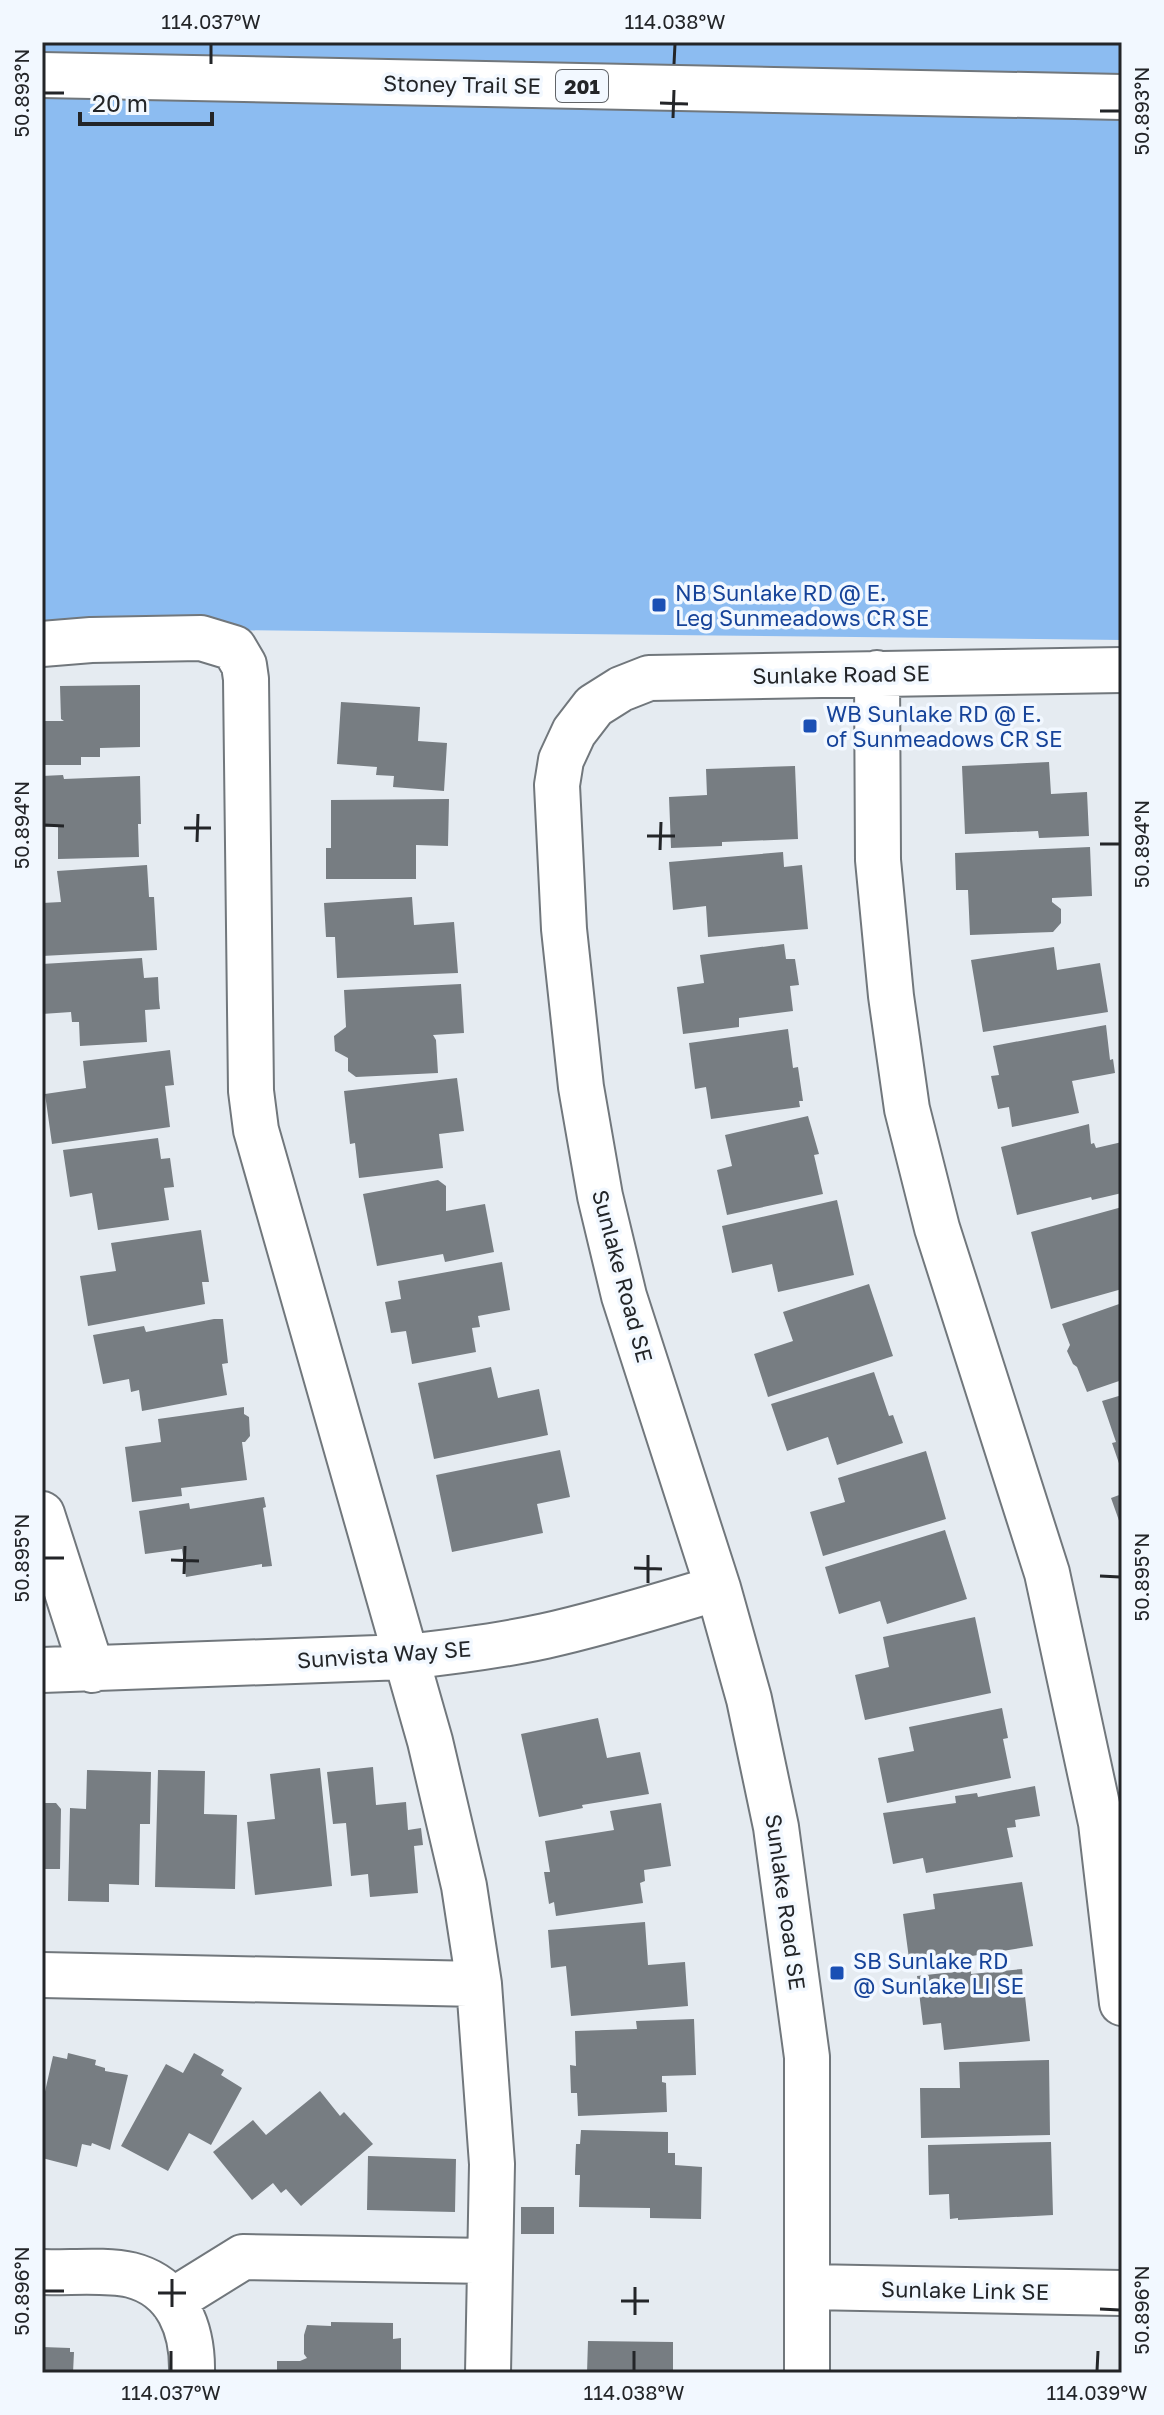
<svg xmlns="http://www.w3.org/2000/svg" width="1164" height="2415" viewBox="0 0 1164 2415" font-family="'Golos Text',sans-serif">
<rect width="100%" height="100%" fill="#e5ebf1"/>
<path fill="#8cbcf1" d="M42 42H1122V640L42 628Z"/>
<path fill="#777d82" d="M140 685V747L100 748V757H81V765H42V721H64L61 719 60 686Z
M341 702 420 707 418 741 447 743 444 791 393 787 394 776 376 775 377 767 337 764Z
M1049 762 1051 794 1087 792 1089 836 1039 838 1038 831 965 834 962 766Z
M795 766 798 839 722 842V846L671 848 669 797 707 795 706 769Z
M63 775 64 779 140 776 141 824H138L139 857 58 859V826L42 827V776Z
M449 799 448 846 416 845V879H326V848H331V800Z
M1090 847 1092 896 1052 898V902L1061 909V923L1053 932 970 935 968 890H956L955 853Z
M783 852 784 867 802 865 808 929 708 937 706 906 673 910 669 862Z
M147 865 149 897H154L157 950 42 956V903L61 902 57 871Z
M412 897 414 925 454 922 458 973 337 978 335 937H326L324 903Z
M784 944 786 959H795L799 985 790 986 793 1011 739 1018V1027L683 1034 677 987 704 983 700 955Z
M1054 947 1057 970 1100 963 1108 1012 983 1032 971 960Z
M142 958 144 978 158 977 159 1000 160 1009 145 1010 147 1042 80 1046 79 1022H72L71 1012 42 1014V964Z
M461 984 464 1033 433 1035 436 1040 438 1073 356 1077 348 1071V1058L335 1051 334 1036 346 1027 344 990Z
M1106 1025 1110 1060 1113 1059 1115 1073 1072 1081 1079 1113 1012 1127 1009 1107 998 1109 991 1076 999 1075 993 1046Z
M788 1029 793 1068 798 1067 803 1101H799L800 1107 711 1119 706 1087 695 1089 689 1043Z
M170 1050 174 1085 165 1086 170 1127 52 1144 45 1094 86 1088 83 1061Z
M457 1078 464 1131 439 1134 443 1168 359 1178 355 1143 350 1144 344 1091Z
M808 1116 819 1154 814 1155 823 1194 727 1215 717 1170 732 1166 725 1135Z
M1089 1124 1091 1144 1094 1143 1096 1148 1122 1142V1193L1092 1200 1091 1197 1017 1215 1001 1147Z
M158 1138 161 1159 170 1158 174 1187 164 1188 169 1220 98 1230 92 1193 70 1197 63 1150Z
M438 1180 446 1186V1211L485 1204 494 1252 445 1262 443 1254 377 1266 363 1194Z
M837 1200 854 1275 778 1292 772 1264 732 1273 722 1226Z
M1122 1207V1289L1051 1309 1031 1232Z
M201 1230 209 1282H202L205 1304 88 1326 80 1276 116 1271 111 1243Z
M502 1262 510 1310 478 1316 480 1327 472 1328 476 1352 412 1364 406 1331 391 1333 385 1302 401 1299 398 1281Z
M869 1284 893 1356 768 1397 754 1354 793 1341 783 1312Z
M1122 1303V1380L1087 1392 1077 1367 1073 1364 1067 1351 1070 1345 1062 1324Z
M214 1319H223L228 1363 222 1364 227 1395 142 1411 139 1390 131 1392 129 1379 103 1384 93 1335 144 1326 146 1332Z
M491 1367 498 1398 539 1389 548 1435 434 1459 418 1383Z
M874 1372 889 1416 893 1415 903 1443 837 1465 828 1437 787 1451 771 1404Z
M1122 1395V1472L1112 1443 1116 1442 1102 1401Z
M244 1407V1414L249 1417 250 1436 245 1442H242L247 1480 181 1488 182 1496 132 1502 125 1447 161 1442 158 1419Z
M560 1450 570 1497 537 1504 543 1533 452 1552 436 1475Z
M926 1451 946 1519 823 1556 810 1512 845 1502 838 1478Z
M1122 1494V1529L1111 1498Z
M264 1497 266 1507 263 1508 272 1566 262 1567V1564L186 1577 182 1549 145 1554 139 1511 189 1503 190 1509Z
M945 1530 967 1599 887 1624 880 1601 839 1614 825 1567Z
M975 1617 991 1693 865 1720 855 1675 889 1667 883 1637Z
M1002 1708 1008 1738 1003 1739 1011 1778 887 1803 878 1758 914 1751 909 1727Z
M598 1718 607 1758 640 1752 649 1794 582 1805 583 1808 539 1817 521 1734Z
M373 1767 376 1805 406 1802 408 1830 421 1828 423 1845 414 1846 418 1893 370 1897 368 1874 351 1876 346 1823 333 1824 327 1772Z
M320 1768 332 1886 255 1895 247 1822 275 1819 270 1774Z
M87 1770 151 1772 150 1824H140L139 1885 109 1884V1902L68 1901 70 1808 86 1809Z
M158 1770 205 1771 204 1814 237 1815 235 1889 155 1887Z
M1035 1786 1040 1816 1015 1820 1016 1827 1007 1828 1013 1857 926 1873 923 1858 893 1864 883 1813 956 1803 955 1796 977 1793 978 1797Z
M42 1803H56L61 1809 60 1869H42Z
M661 1803 671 1866 644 1870 645 1881 640 1883 643 1903 556 1916 554 1902 549 1904 544 1872H550L545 1841 614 1830 610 1811Z
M1022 1882 1033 1946 910 1966 903 1914 935 1909 933 1894Z
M645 1922 648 1965 685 1962 688 2006 571 2016 566 1966 551 1968 548 1930Z
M1022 1969 1030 2041 944 2050 941 2023 923 2025 917 1976 971 1970V1974Z
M694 2019 696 2075 662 2076V2082L666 2083 667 2112 578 2116 577 2093H571L570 2065 576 2066 575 2031 637 2029 636 2021Z
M68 2053 96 2060 95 2065 105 2068V2071L128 2075 110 2150 92 2143 91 2146 82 2144 77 2167 42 2158V2105L53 2056 67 2059Z
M194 2053 224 2070 221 2075 242 2088 211 2145 189 2133 168 2171 121 2146 166 2064 183 2073Z
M1049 2060 1050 2135 921 2138 920 2088H960L959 2062Z
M320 2091 340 2116 344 2112 373 2144 301 2206 286 2189 281 2193 273 2183 252 2200 213 2152 253 2120 266 2135Z
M581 2130 668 2132V2153H675V2165L702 2167 701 2219 650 2218V2208L579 2207 580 2175H575V2170L576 2144H580Z
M1051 2142 1053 2215 958 2220V2218L950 2219 949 2194 929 2195 928 2145Z
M368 2156 456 2159 455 2212 367 2210Z
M521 2207H554V2234H521Z
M331 2322 393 2323V2339L401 2338V2373H277V2361H300L307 2358 304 2354V2335L307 2325 331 2326Z
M588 2341 673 2342V2373H587Z
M42 2347 70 2348V2352H74L73 2373H42Z"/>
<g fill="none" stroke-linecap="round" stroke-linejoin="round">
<g stroke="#71777c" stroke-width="48">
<path id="minor" d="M42 644 91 640 201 638 234 648 244 665 246 679 251 1091 256 1130 430 1741 464 1886 479 1984 492 2164 488 2373
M877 673 878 860 891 996 907 1109 937 1228 1047 1573 1101 1823 1122 2003
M42 1514 92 1670
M42 1670 405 1657C451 1652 499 1646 545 1636 604 1623 661 1605 718 1588
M42 1975 479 1984
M42 2272C68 2273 106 2269 131 2275 178 2287 193 2330 192 2373
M809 2287 1122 2293
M172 2301 243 2257 490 2261
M807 2373V2057L776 1827 749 1699 718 1588 624 1296 600 1196 581 1087 564 929 557 785 561 760 574 732 594 706 621 689 649 678 1122 670"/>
</g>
<g stroke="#71777c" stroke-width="48">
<path id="highway" d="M42 75 1122 97"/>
</g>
<use href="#minor" stroke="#fff" stroke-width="44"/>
<use href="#highway" stroke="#fff" stroke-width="44"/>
</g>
<path fill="none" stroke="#232528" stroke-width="3" d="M211 64V44M674 64 675 44M44 93H64M660 103 688 104M1100 111H1120M673 118 674 90M44 825 64 826M184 828H211M647 836H675M197 842 198 814M1100 844H1120M660 850 661 822M44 1558H64M171 1560 199 1561M634 1568 662 1569M184 1574 185 1546M1100 1576 1120 1577M648 1583V1555M44 2291H64M158 2293H186M621 2301H649M172 2307V2279M1100 2309 1120 2310M635 2315V2287M171 2371V2351M634 2371V2351M1097 2371 1098 2351"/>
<g fill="#1a4fb4" stroke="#f2f8ff" stroke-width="3">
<rect x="651" y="597" width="16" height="16" rx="4"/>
<rect x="802" y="718" width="16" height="16" rx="4"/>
<rect x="829" y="1965" width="16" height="16" rx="4"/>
</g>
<g text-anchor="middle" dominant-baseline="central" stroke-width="7" stroke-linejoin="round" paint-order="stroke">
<rect fill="#f2f8ff" stroke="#616468" stroke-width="2" x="556" y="70" width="52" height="32" rx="6"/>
<g font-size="20" font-weight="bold" fill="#232528">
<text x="582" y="86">201</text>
</g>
<g font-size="22" fill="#232528" stroke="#f2f8ff">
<text transform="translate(462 84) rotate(1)">Stoney Trail SE</text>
<text transform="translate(841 674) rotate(-1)">Sunlake Road SE</text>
<text transform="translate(623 1276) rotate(75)">Sunlake Road SE</text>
<text transform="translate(384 1654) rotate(-4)">Sunvista Way SE</text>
<text transform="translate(786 1902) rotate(82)">Sunlake Road SE</text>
<text transform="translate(965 2290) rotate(1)">Sunlake Link SE</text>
</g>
<g font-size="22" fill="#164399" stroke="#f2f8ff" text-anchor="start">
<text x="675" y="592">NB Sunlake RD @ E.<tspan x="675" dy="25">Leg Sunmeadows CR SE</tspan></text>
<text x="826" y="713">WB Sunlake RD @ E.<tspan x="826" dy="25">of Sunmeadows CR SE</tspan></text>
<text x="853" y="1960">SB Sunlake RD<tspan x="853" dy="25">@ Sunlake LI SE</tspan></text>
</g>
</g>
<rect width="1164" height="2415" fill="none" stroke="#f2f8ff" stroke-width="88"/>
<path d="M80 112v12h132v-12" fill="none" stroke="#232528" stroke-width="4"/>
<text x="92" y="112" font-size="24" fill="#232528" stroke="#f2f8ff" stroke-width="6" paint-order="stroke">20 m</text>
<rect x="44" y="44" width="1076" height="2327" fill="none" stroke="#232528" stroke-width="3"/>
<g font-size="20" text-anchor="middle" fill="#232528">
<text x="211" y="29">114.037°W</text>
<text x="675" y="29">114.038°W</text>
<text transform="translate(22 93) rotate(-90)" y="7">50.893°N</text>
<text transform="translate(1142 111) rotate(-90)" y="7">50.893°N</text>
<text transform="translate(22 825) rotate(-90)" y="7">50.894°N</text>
<text transform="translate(1142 844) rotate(-90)" y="7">50.894°N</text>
<text transform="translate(22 1558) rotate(-90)" y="7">50.895°N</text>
<text transform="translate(1142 1577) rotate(-90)" y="7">50.895°N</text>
<text transform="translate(22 2291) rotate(-90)" y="7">50.896°N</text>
<text transform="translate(1142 2310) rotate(-90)" y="7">50.896°N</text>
<text x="171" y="2400">114.037°W</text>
<text x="634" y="2400">114.038°W</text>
<text x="1097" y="2400">114.039°W</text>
</g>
</svg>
